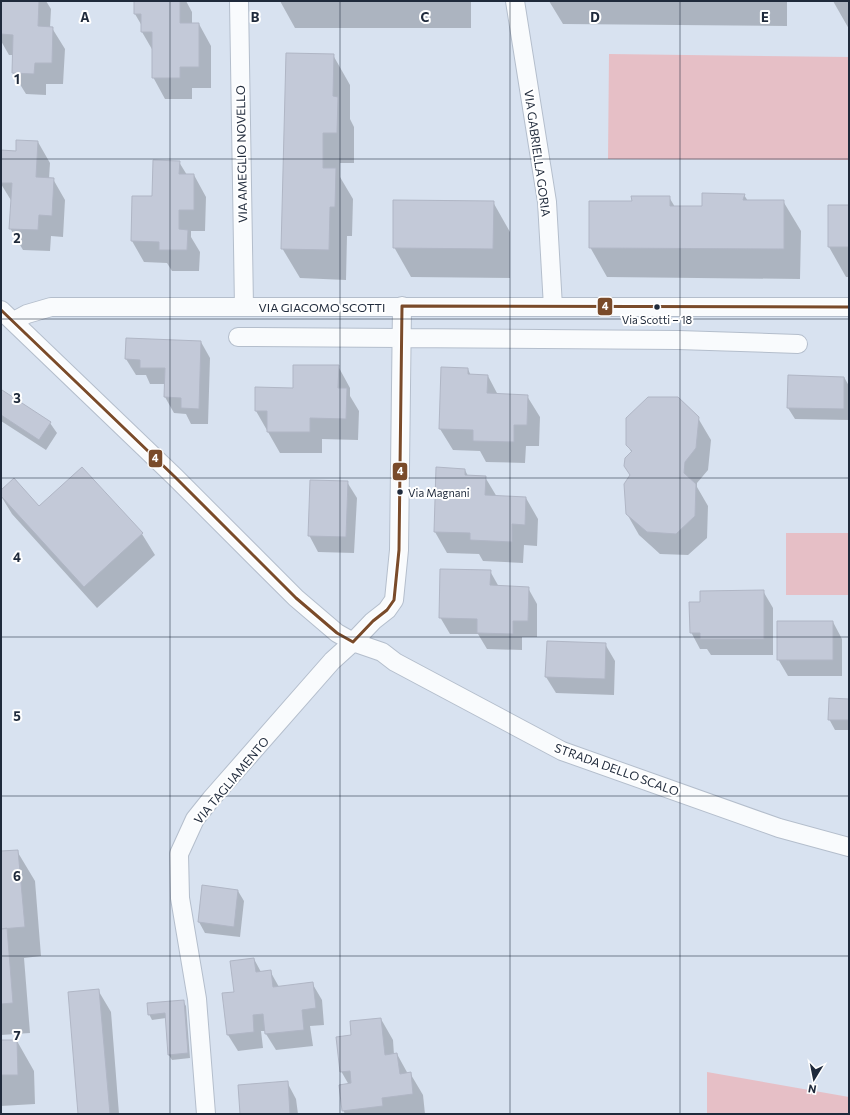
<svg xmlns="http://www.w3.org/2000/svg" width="850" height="1115" viewBox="0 0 850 1115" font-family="Commissioner,sans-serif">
<rect width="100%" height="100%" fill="#d8e2f0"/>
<path fill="#e6bfc6" d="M609 54 849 57V160L608 159Z
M786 533H849V595H786Z
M707 1072 849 1097V1114H707Z"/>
<path fill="#0003" d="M1 1H46L51 9 50 28H52L65 49 63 84H46V95L26 94 13 73 14 55H9L1 41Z
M135 1H186L192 12V24H199L211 46V88H192V99H165L153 77V51L142 32V26L135 14Z
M280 1H471V28H295Z
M549 1H787V26L563 24Z
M833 1H849V29Z
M333 55 350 85V119L354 127V163H340V177L353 199 352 236H347L346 280 300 278 282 248Z
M38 142 50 163 49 179H53L65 200 63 237 51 236 50 251 23 250 10 228 12 202 1 184V151L17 152Z
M179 162 187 175H194L206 197 205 231H191V237L200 252 199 271H172L167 263 144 262 132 241 153 197Z
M744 195 748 201H783L801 231 800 279 607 277 590 247 669 197 675 207H703Z
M493 202 510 232V278L411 277 394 247Z
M829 206H849V277H846L829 247Z
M201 342 210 358 208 424H191L186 414 174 413 165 397V384H150L146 375H136L126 359Z
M338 366 350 388V396L359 411 358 440 322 439V453H280L256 411V388L294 389Z
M468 369 471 376H488L498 395 527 396 540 417 539 446H526L525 463 486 462 480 451 453 450 440 429Z
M844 377 849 386V420L795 419 788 408Z
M1 393 50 423 57 433 46 450 1 421Z
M698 418 711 440 708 470 697 483V487L708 506 707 538 688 555 660 554 639 535 627 514 631 476 632 453 627 445Z
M82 468 142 534 155 555 97 608 12 514 1 496V492L39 507Z
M465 470 468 476 485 477 497 497 526 498 538 519 537 546 524 545 523 563 483 561 479 554 447 553 435 532Z
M347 482 357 498 354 553 318 552 309 535Z
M490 571 499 587 528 588 537 604V637H522V650L487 649 478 634H450L440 617Z
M763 591 773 608V655H711L707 649H700L691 632 701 603Z
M833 622 842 639V676H788L778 659Z
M548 642 605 644 615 661 614 695 556 693 546 677Z
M849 700V730H835L829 719Z
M17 851 35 881 41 956 24 958 30 1033 1 1035V852Z
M238 891 244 901 240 937 205 933 199 922Z
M254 959 261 972 270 971 279 987 312 983 322 1000 324 1025 310 1026 313 1046 276 1050 266 1034V1031H261L263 1048 238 1051 228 1035 235 993Z
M98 990 111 1012 119 1114H80Z
M183 1001 186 1006 190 1058 172 1060 169 1055 166 1018 152 1020 149 1014Z
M381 1019 393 1040 394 1055 397 1054 408 1074 410 1073 423 1095 425 1114H345L343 1110 349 1085 341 1071 352 1036Z
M1 1041H17L34 1071 35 1104 1 1106Z
M287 1082 296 1099 298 1114H241Z"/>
<path fill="#c3c9d8" stroke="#b0b6c5" d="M1 1H39L38 26 53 27 52 63H35L34 74 12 73 13 35 1 34Z
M134 1H180V23H199V67H180V78H152V32H141V14H134Z
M286 53 334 54 333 96 338 97 337 133H323V168H336L335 207H330L329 250 281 249Z
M16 140 38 141 36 177 54 178 52 216 39 215 38 230 9 229 12 183H1V150L16 151Z
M153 160 180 161 179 174H194V210H179V229L188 230 187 250H159V242L131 241 132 196H152Z
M702 193 745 194 743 200H784V249L589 248V201H632L631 196H670V206H702Z
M393 200 494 201 493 249 393 248Z
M828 205H849V247H828Z
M126 338 201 341 199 409 181 408V398L164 397 165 368H140V360L125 359Z
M293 365H339L338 388H347L346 419 310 418V432H267V411H255V387L293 388Z
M441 367 468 368V374L488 375 487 393 528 395 527 425H514V442L473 441V430L439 429Z
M788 375 844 377V409L787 408Z
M2 390 51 422 39 440 1 415V391Z
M648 397H678L699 417 696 448 685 462 684 473 696 484 695 516 676 534 647 532 626 514 624 484 630 475 624 466 625 458 632 451 626 445V418Z
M82 467 143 533 84 587 1 496V490L14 478 39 506Z
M436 467 465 469V475L486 476 485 495 526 497 525 525 512 524V542L470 540V533L434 532Z
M310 480 348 481 346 537 308 536Z
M440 569 491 570 490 585 529 587 528 621H513V634L477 633V619L439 618Z
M764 590V639H700V633H690L689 602H700V591Z
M777 621H833V660H777Z
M547 641 606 643 605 679 545 677Z
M829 698 849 699V720H828Z
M18 850 25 927 1 929V851Z
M202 885 238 890 234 927 198 922Z
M7 928 13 1003 1 1004V929Z
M254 958 256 972 271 970 273 987 313 982 316 1008 302 1010 304 1030 265 1034 263 1014 253 1015 254 1032 227 1035 222 993 234 992 230 961Z
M99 989 110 1114H78L68 992Z
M184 1000 188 1053 168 1055 165 1013 148 1015 147 1003Z
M381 1018 385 1055 397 1053 400 1074 411 1072 413 1094 382 1098 383 1106 342 1111 339 1085 351 1083 350 1071 340 1072 336 1037 351 1035 350 1021Z
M1 1040H17L18 1075H1Z
M288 1081 290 1114H240L238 1085Z"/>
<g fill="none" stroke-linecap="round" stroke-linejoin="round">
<g stroke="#b4becc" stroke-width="20">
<path id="street" d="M239 1 244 307
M515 1 547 202 553 307
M1 310 175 477 296 598 337 633 353 642 382 652 395 662 562 751 779 828 849 847
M14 321 27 314 51 307H849
M238 337 678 340 798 344
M206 1114 197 999 180 898 179 854 195 819 211 799 332 661 353 642 373 621 387 610 394 600 399 550 402 306"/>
</g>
<use href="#street" stroke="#f9fbfd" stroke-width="18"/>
<g stroke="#fff" stroke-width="6">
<path id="bus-1" d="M1 310 175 477 296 598 337 633 353 642 373 621 387 610 394 600 399 550 402 306 849 307"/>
</g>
<use href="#bus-1" stroke="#7a4b2a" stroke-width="3"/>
</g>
<path fill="none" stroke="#1f2a3b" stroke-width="1" stroke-opacity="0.55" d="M170 1V1114M340 1V1114M510 1V1114M680 1V1114M1 159H849M1 319H849M1 478H849M1 637H849M1 796H849M1 956H849"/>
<g fill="#1f2a3b" stroke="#fff" stroke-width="1.5">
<circle cx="657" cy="307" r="3.5"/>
<circle cx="400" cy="492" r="3.5"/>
</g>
<g text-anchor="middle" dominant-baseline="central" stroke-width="4" stroke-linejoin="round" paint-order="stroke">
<g font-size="11" fill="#1f2a3b" stroke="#fff">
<text x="657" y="319">Via Scotti – 18</text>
<text x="408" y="492" text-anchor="start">Via Magnani</text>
</g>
<g font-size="12" fill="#1f2a3b" stroke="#fff">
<text transform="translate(538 153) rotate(82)">VIA GABRIELLA GORIA</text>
<text transform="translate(241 154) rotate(-91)">VIA AMEGLIO NOVELLO</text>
<text x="322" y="307">VIA GIACOMO SCOTTI</text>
<text transform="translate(617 769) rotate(20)">STRADA DELLO SCALO</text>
<text transform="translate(231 780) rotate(-50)">VIA TAGLIAMENTO</text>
</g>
</g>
<g font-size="13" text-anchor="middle" font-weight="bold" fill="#1f2a3b" stroke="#fff" stroke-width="4" stroke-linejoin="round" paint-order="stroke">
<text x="85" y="22">A</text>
<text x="255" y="22">B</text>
<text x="425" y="22">C</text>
<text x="595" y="22">D</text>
<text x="765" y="22">E</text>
<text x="17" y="84">1</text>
<text x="17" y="243">2</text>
<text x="17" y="403">3</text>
<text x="17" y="562">4</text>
<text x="17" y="721">5</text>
<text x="17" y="881">6</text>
<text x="17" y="1040">7</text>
</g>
<g stroke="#fff" stroke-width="1.5">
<rect x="597" y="297" width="16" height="19" rx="4" fill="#7a4b2a"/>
<rect x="148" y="449" width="15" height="19" rx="4" fill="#7a4b2a"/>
<rect x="392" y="462" width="16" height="19" rx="4" fill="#7a4b2a"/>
</g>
<g font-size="11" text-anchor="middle" font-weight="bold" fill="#fff">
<text x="605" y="310">4</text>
<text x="155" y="462">4</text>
<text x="400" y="475">4</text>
</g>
<rect width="850" height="1115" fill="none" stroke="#1f2a3b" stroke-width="4"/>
<g transform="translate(814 1079) rotate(190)" stroke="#ffffff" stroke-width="3" paint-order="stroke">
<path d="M0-3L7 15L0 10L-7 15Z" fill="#1f2a3b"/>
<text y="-6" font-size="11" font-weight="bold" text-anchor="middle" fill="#1f2a3b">N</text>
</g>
</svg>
